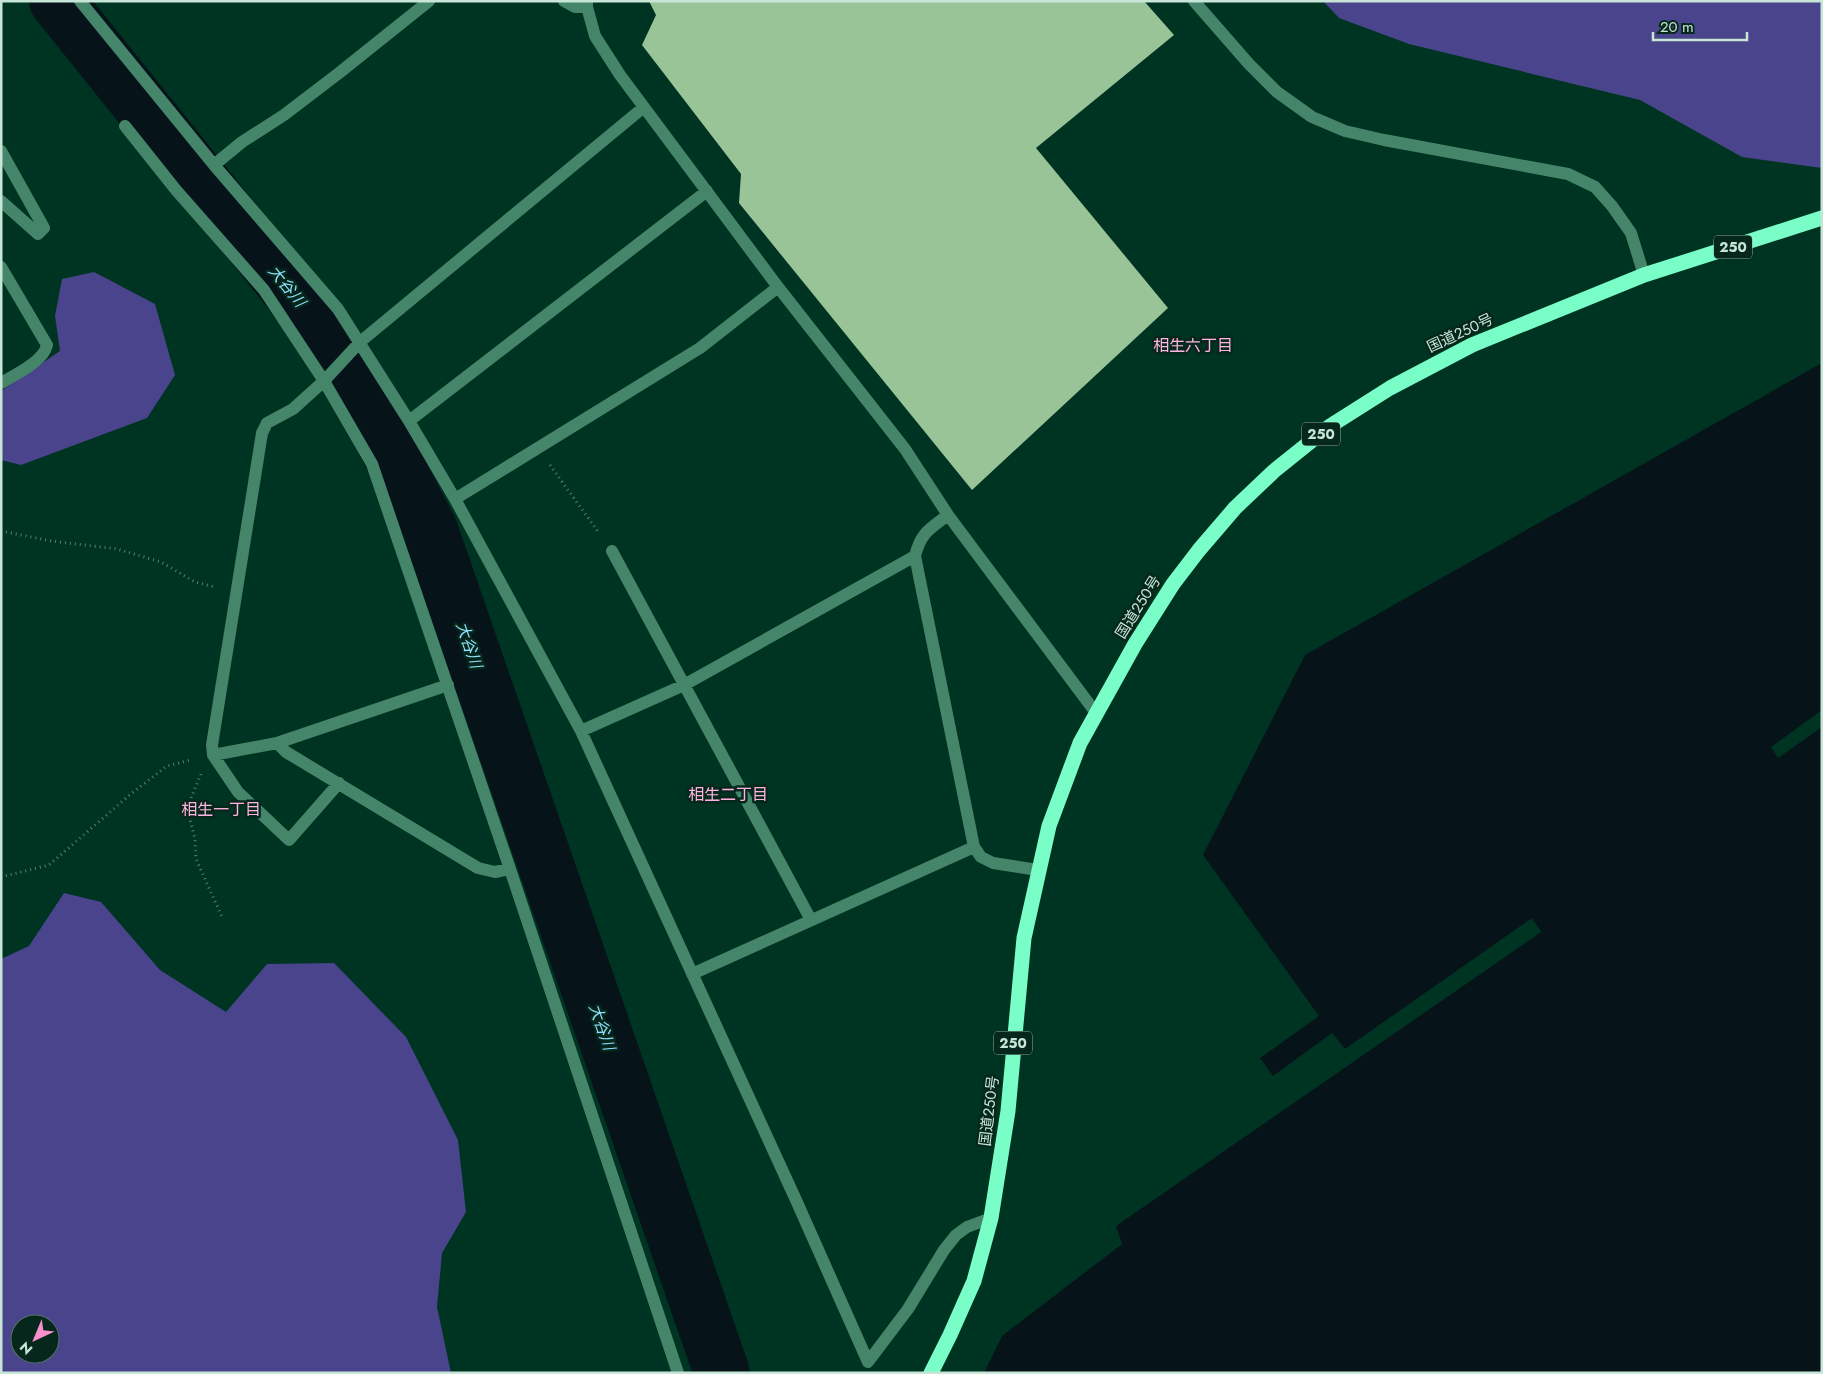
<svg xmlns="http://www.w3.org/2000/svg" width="1823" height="1374" viewBox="0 0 1823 1374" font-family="Jost,'Noto Sans JP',sans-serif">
<rect width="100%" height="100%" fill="#003422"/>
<path fill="#4a448c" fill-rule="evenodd" d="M1323 1H1822V168L1742 157 1640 100 1409 44 1339 18Z
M94 272 155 304 175 375 147 418 21 465 1 460V391L60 351 55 316 62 279Z
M64 893 101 902 160 970 226 1012 267 964 334 963 406 1037 458 1140 466 1212 442 1253 437 1307 451 1373H1V959L29 946ZM20 1324H50V1354H20Z"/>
<path fill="#06141a" d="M1822 363V710L1771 747 1778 758 1822 727V1373H984L1002 1336 1122 1244 1116 1226 1541 932 1532 918 1345 1049 1332 1033 1273 1076 1260 1058 1319 1016 1203 855 1305 655Z"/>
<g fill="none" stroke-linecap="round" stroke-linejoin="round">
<path stroke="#06141a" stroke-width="56" d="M57 1 335 347 430 530 722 1373"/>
</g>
<path fill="#99c498" d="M649 1H1144L1174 35 1036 148 1168 308 972 490 739 203 741 174 642 45 656 15Z"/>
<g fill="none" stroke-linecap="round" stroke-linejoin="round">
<path stroke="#558070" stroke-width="3" stroke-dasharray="1 4" stroke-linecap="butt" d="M550 465 599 533
M1 531 51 541 117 549 161 562 195 582 215 587
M201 774 187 808 195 839 196 859 222 917
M1 877 49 865 132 793 167 766 191 760"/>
<path stroke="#45856a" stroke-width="12" d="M80 1 214 165 338 309 409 421 455 499 581 731 796 1200 868 1362 908 1309 944 1250 956 1235 967 1227 991 1218
M564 1 575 7H587
M587 1V7L595 36 620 75 778 287 905 449 948 515 1096 713
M1194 1 1249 64 1277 92 1312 117 1345 131 1384 140 1568 174 1595 187 1612 206 1631 233 1644 275
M125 126 176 190 264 290 324 381 372 464 510 869 678 1373
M1 151 44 228 38 234 1 201
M214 165 242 142 284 115 339 73 429 1
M1 267 47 345C44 361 15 375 1 383
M409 421 707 191
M455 499 700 348 778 287
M948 515C930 529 921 532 915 556L974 847 981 857 993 863 1038 870
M612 551 811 920
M581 731 684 685 915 556
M277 743 448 685
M213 755 238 792 289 840 339 783
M510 869 495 872 478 868 286 752 277 743 213 755 212 745 262 433 267 423 293 409 324 381 360 342 644 107
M692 974 974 847"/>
<path stroke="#79fec8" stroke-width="15" d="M931 1373 950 1335 974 1281 991 1218 1008 1111 1024 938 1049 826 1080 743 1135 644 1173 584 1199 550 1235 508 1274 471 1330 426 1390 388 1472 345 1644 275 1822 218"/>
</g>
<g text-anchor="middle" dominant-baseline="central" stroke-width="5" stroke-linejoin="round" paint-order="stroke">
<g fill="#06271b" stroke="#8dad9f" stroke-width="1">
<rect x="1714" y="235.5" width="38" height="23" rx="4"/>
<rect x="1302" y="422.5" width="38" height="23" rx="4"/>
<rect x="994" y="1031.5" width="38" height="23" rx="4"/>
</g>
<g font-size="14" font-weight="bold" fill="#c7e6d7">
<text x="1733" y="247">250</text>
<text x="1321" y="434">250</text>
<text x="1013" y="1043">250</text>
</g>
<g font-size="15" fill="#c7e6d7" stroke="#06271b">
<text transform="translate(1460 333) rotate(-25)">国道250号</text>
<text transform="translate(1138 607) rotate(-58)">国道250号</text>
<text transform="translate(989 1111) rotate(-83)">国道250号</text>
</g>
<g font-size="16" font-style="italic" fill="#90defc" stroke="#06271b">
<text transform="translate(287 286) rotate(51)">大谷川</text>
<text transform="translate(469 645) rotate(71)">大谷川</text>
<text transform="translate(602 1027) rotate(71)">大谷川</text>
</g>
<g font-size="16" fill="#ffb5df" stroke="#06271b">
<text x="1193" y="345">相生六丁目</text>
<text x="728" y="794">相生二丁目</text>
<text x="221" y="809">相生一丁目</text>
</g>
</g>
<rect width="1823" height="1374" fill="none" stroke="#c7e6d7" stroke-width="5"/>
<g transform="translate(35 1339) rotate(224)"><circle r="24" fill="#06271b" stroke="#537366"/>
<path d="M0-4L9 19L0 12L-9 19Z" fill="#f790cd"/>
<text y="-8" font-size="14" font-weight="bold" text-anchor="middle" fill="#c7e6d7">N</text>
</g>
<path d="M1653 32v8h94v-8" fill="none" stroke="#c7e6d7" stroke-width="2.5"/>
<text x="1660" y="32" font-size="15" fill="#c7e6d7" stroke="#06271b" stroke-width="4" paint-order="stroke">20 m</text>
</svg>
